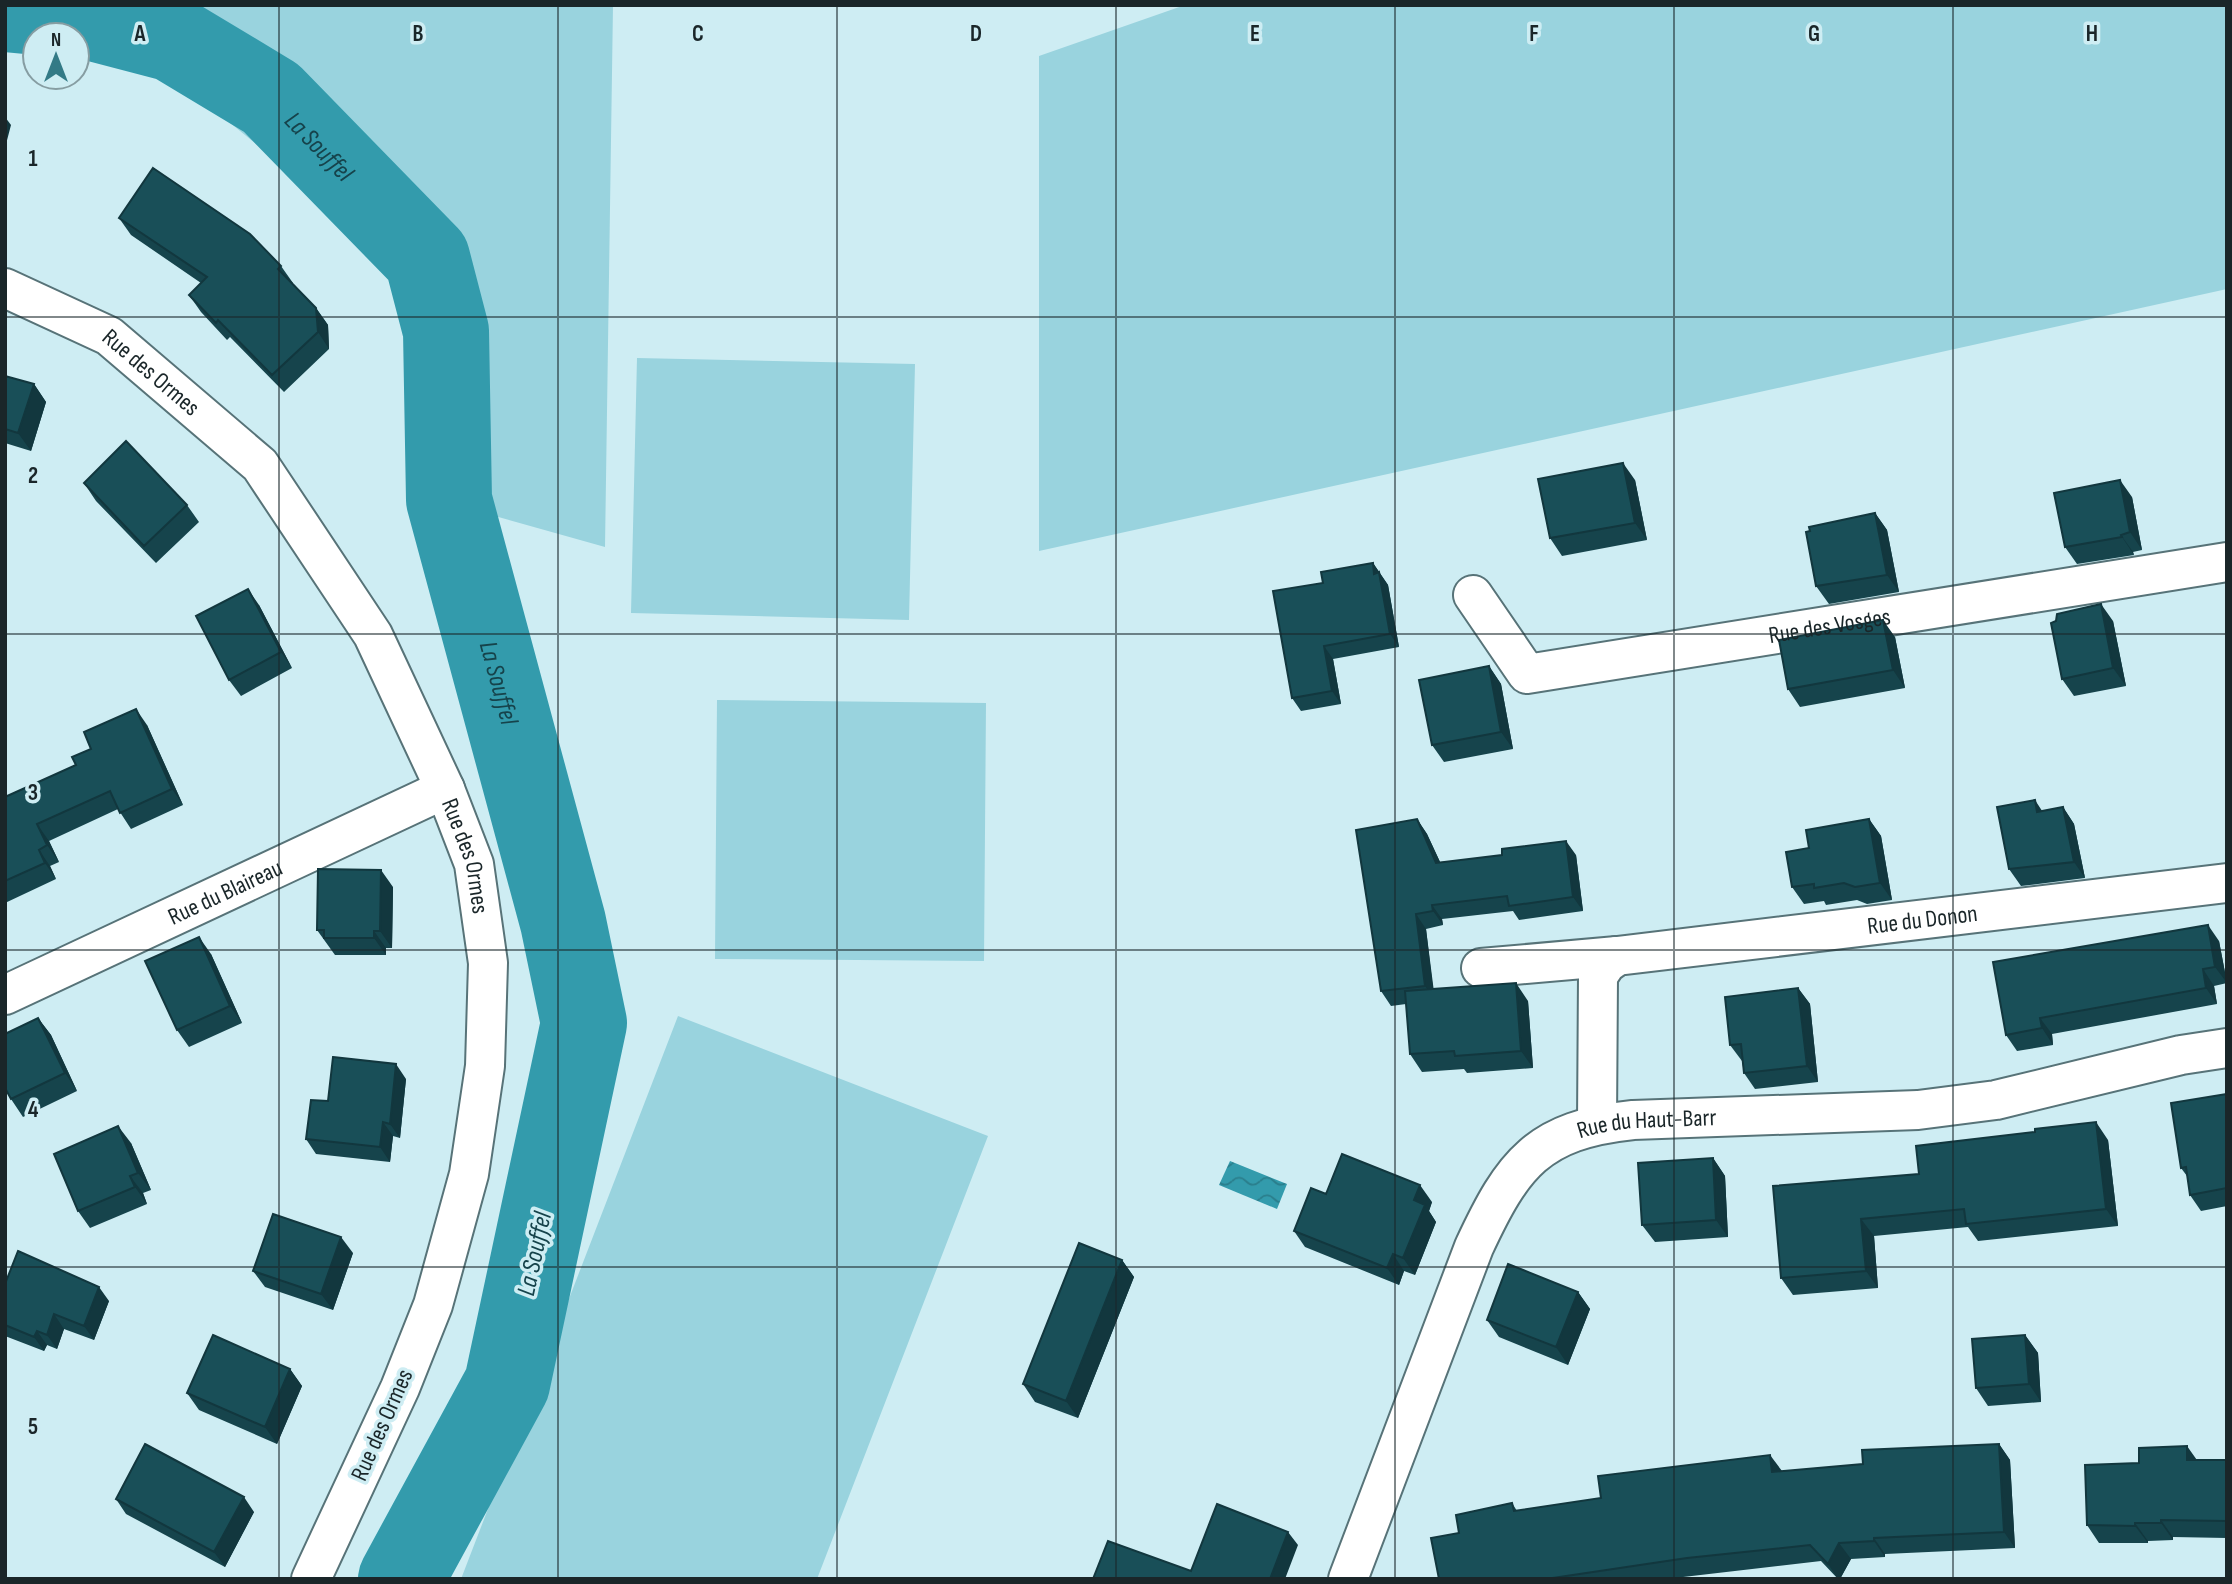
<svg xmlns="http://www.w3.org/2000/svg" width="2232" height="1584" viewBox="0 0 2232 1584" font-family="'Sofia Sans Condensed',sans-serif">
<defs>
<pattern id="water-waves" width="16" height="10" patternUnits="userSpaceOnUse" patternTransform="scale(1.75)"><rect width="16" height="10" fill="#339bac"/><path d="M0 5q4-4 8 0t8 0" fill="none" stroke="#2a7e8c"/></pattern>
</defs>
<rect width="100%" height="100%" fill="#ceedf3"/>
<path fill="#99d3de" d="M5 5H613L605 547 477 511 468 317 169 73 77 49V35H35V38L5 31Z
M1185 5H2227V289L1039 551V56Z
M637 358 915 364 909 620 631 613Z
M717 700 986 703 984 961 715 959Z
M678 1016 988 1136 817 1579H461Z"/>
<path fill="url(#water-waves)" d="M1230 1161 1287 1184 1277 1209 1219 1185Z"/>
<g fill="none" stroke-linecap="round" stroke-linejoin="round">
<path stroke="#339bac" stroke-width="86" id="s1" d="M5 9 89 17 173 39 271 98 427 258 446 331 449 500 563 922 584 1023 507 1384 401 1579"/>
<g stroke="#577378" stroke-width="42">
<g id="minor">
<path id="s2" d="M5 288 109 336 260 465 373 635 445 789 474 864 488 963 485 1066 469 1174 433 1305 400 1388 311 1579"/>
<path id="s3" d="M1473 595 1527 674 2227 562"/>
<path id="s4" d="M1481 968 1617 956 2227 883"/>
<path id="s5" d="M5 995 445 789"/>
<path d="M1597 1124 1598 976 1606 964 1617 956"/>
<path id="s6" d="M1348 1579 1474 1247C1513 1163 1538 1130 1633 1120L1918 1110 1996 1100 2181 1055 2227 1048"/>
</g>
</g>
<use href="#minor" stroke="#fff" stroke-width="38"/>
</g>
<path fill="#16444c" d="M119 218 281 266 293 283H292L316 308 328 325 329 349 284 392 230 337 227 340 201 312 189 295 201 283 131 235Z
M5 376 34 384 46 402 31 451 5 443Z
M1635 480 1647 540 1562 556 1550 538Z
M84 483 187 505 199 522 156 563 96 501Z
M2132 497 2142 550 2133 552 2134 555 2077 564 2065 547Z
M1875 513 1887 530 1899 592 1829 604 1816 586Z
M1373 563 1388 585 1399 647 1333 659 1341 704 1301 711 1292 698 1323 583Z
M259 605 292 668 241 696 229 680Z
M2113 621 2126 686 2074 696 2062 679Z
M1895 637 1905 688 1800 707 1788 689Z
M1489 666 1501 684 1513 749 1444 762 1432 745Z
M147 725 183 805 131 829 118 809 49 841 59 862 50 866 56 879 5 903V797L76 765Z
M2063 807 2074 824 2085 878 2021 886 2009 869Z
M1417 819 1427 834 1440 862 1576 855 1583 911 1519 920 1513 911 1442 919 1443 925 1426 929 1433 989 1528 1001 1533 1068 1467 1073 1464 1069 1422 1072 1410 1054 1406 1004 1391 1006 1381 991Z
M1869 819 1881 836 1892 900 1867 904 1857 900 1826 905 1824 901 1804 904 1792 887 1809 848Z
M393 887 392 948H386V955H335L317 930Z
M2219 941 2227 983 2214 986 2217 1004 2052 1034 2053 1045 2017 1051 2006 1035 1993 962Z
M211 954 242 1023 189 1047 177 1030Z
M1798 988 1810 1004 1818 1082 1755 1089 1744 1073 1742 1061 1730 1045Z
M38 1018 51 1035 77 1091 23 1117 11 1099Z
M406 1079 400 1138 393 1136 390 1162 316 1154 306 1139 328 1101Z
M2227 1094V1206L2201 1211 2190 1195 2187 1176 2181 1168Z
M2108 1140 2118 1226 1978 1241 1968 1227 1874 1236 1878 1288 1793 1295 1781 1278 1919 1174Z
M131 1143 151 1190 143 1193 147 1204 90 1228 78 1211Z
M1713 1158 1725 1176 1728 1237 1655 1242 1642 1225Z
M1432 1202 1429 1211 1436 1222 1415 1275 1404 1271 1399 1285 1305 1247 1294 1231Z
M353 1253 333 1310 265 1287 253 1271Z
M1122 1260 1134 1277 1078 1418 1035 1402 1023 1384Z
M5 1284 109 1301 94 1340 64 1329 57 1349 47 1345 44 1351 5 1336Z
M1578 1292 1590 1309 1568 1365 1499 1337 1487 1320Z
M2025 1335 2038 1353 2041 1402 1988 1406 1976 1388Z
M290 1369 302 1386 277 1444 199 1410 187 1393Z
M1999 1444 2010 1460 2015 1548 1885 1554V1557L1851 1559 1840 1579H1838L1821 1561 1666 1579H1439L1459 1533 1512 1503 1517 1511 1782 1471 1863 1464Z
M2197 1460H2227V1538L2173 1537V1540L2148 1541V1543H2099L2087 1525 2139 1463Z
M116 1499 254 1512 225 1567 126 1514Z"/>
<path fill="#12373e" d="M5 117 11 125 5 148Z
M316 308 328 325 329 349 318 332Z
M34 384 46 402 31 451 18 433Z
M1623 463 1635 480 1647 540 1635 523Z
M2120 480 2132 497 2142 550 2130 532Z
M1875 513 1887 530 1899 592 1887 575Z
M2121 535 2133 552 2134 555 2122 537Z
M1373 563 1388 585 1399 647 1390 634 1374 574Z
M248 589 259 605 292 668 281 652Z
M2101 604 2113 621 2126 686 2113 668Z
M1883 620 1895 637 1905 688 1893 670Z
M1324 646 1333 659 1341 704 1332 691Z
M1489 666 1501 684 1513 749 1501 732Z
M136 709 147 725 183 805 172 789Z
M2035 800 2046 817 2037 812Z
M2063 807 2074 824 2085 878 2074 862Z
M1417 819 1427 834 1447 877 1436 863Z
M1869 819 1881 836 1892 900 1880 883Z
M37 824 49 841 59 862 47 845Z
M1566 841 1576 855 1583 911 1573 897Z
M39 850 50 866 56 879 45 863Z
M381 870 393 887 392 948 380 931Z
M1432 905 1442 919 1443 925 1433 911Z
M1416 914 1426 929 1435 1000 1425 986Z
M2208 925 2219 941 2227 983 2215 967Z
M374 931 386 948V955L374 938Z
M199 937 211 954 242 1023 230 1006Z
M2203 969 2214 986 2217 1004 2206 988Z
M1516 983 1528 1001 1533 1068 1521 1051Z
M1798 988 1810 1004 1818 1082 1807 1066Z
M38 1018 51 1035 77 1091 65 1073Z
M2040 1018 2052 1034 2053 1045 2042 1028Z
M396 1064 406 1079 400 1138 390 1124Z
M383 1122 393 1136 390 1162 380 1147Z
M2096 1122 2108 1140 2118 1226 2106 1209Z
M118 1126 131 1143 151 1190 138 1173Z
M1713 1158 1725 1176 1728 1237 1716 1220Z
M130 1176 143 1193 147 1204 135 1187Z
M1420 1185 1432 1202 1429 1211 1436 1222 1415 1275 1403 1258 1414 1200Z
M1861 1219 1874 1236 1878 1288 1866 1271Z
M341 1237 353 1253 333 1310 321 1294Z
M1393 1254 1404 1271 1399 1285 1387 1268Z
M1122 1260 1134 1277 1078 1418 1066 1401Z
M99 1287 109 1301 94 1340 84 1326Z
M1578 1292 1590 1309 1568 1365 1556 1347Z
M54 1314 64 1329 57 1349 47 1335Z
M37 1331 47 1345 44 1351 34 1337Z
M2025 1335 2038 1353 2041 1402 2029 1384Z
M290 1369 302 1386 277 1444 265 1427Z
M1999 1444 2010 1460 2015 1548 2004 1532Z
M2187 1446 2199 1463 2187 1460Z
M1770 1455 1782 1471 1783 1488 1772 1472Z
M244 1497 254 1512 225 1567 214 1552Z
M2161 1520 2173 1537V1540L2161 1523Z
M2135 1523 2148 1541V1543L2135 1526Z
M1288 1532 1298 1545 1285 1579H1270Z
M1874 1538 1885 1554V1557L1874 1541Z
M1839 1543 1851 1559 1840 1579H1838L1828 1564Z"/>
<path fill="#194f58" stroke="#12373e" stroke-width="2" d="M153 168 250 234 281 266 278 269 316 308 318 332 272 375 218 320 216 323 189 295 207 277 119 218Z
M5 376 34 384 18 433 5 429Z
M126 441 187 505 144 546 84 483Z
M1623 463 1635 523 1550 538 1538 479Z
M2120 480 2130 532 2121 535 2122 537 2065 547 2054 493Z
M1875 513 1887 575 1816 586 1806 532 1810 531 1809 527Z
M1373 563 1374 574 1379 572 1390 634 1324 646 1332 691 1292 698 1273 591 1323 583 1321 572Z
M248 589 281 652 229 680 196 616Z
M2101 604 2113 668 2062 679 2051 623 2056 621 2057 614Z
M1883 620 1893 670 1788 689 1779 640Z
M1489 666 1501 732 1432 745 1419 680Z
M136 709 172 789 120 813 110 791 37 824 47 845 39 850 45 863 5 881V797L76 765 72 757 91 749 84 732Z
M2035 800 2037 812 2063 807 2074 862 2009 869 1997 807Z
M1417 819 1436 863 1502 855V849L1566 841 1573 897 1509 906 1507 896 1432 905 1433 911 1416 914 1425 986 1381 991 1356 830Z
M1869 819 1880 883 1855 887 1844 883 1814 888V884L1792 887 1786 852 1809 848 1806 830Z
M318 869 381 870 380 931H374V938H324V930H317Z
M2208 925 2215 967 2203 969 2206 988 2040 1018 2042 1028 2006 1035 1993 962Z
M199 937 230 1006 177 1030 145 961Z
M1516 983 1521 1051 1455 1056 1454 1051 1410 1054 1405 991Z
M1798 988 1807 1066 1744 1073 1741 1044 1730 1045 1725 997Z
M38 1018 65 1073 11 1099 5 1088V1034Z
M333 1057 396 1064 390 1124 383 1122 380 1147 306 1139 311 1100 328 1101Z
M2227 1094V1188L2190 1195 2186 1167 2181 1168 2171 1103Z
M2096 1122 2106 1209 1966 1224 1964 1209 1861 1219 1866 1271 1781 1278 1773 1186 1919 1174 1916 1146 2035 1132V1129Z
M118 1126 138 1173 130 1176 135 1187 78 1211 54 1154Z
M1342 1154 1420 1185 1414 1200 1425 1205 1403 1258 1393 1254 1387 1268 1294 1231 1311 1188 1326 1194Z
M1713 1158 1716 1220 1642 1225 1638 1163Z
M273 1214 341 1237 321 1294 253 1271Z
M1079 1243 1122 1260 1066 1401 1023 1384Z
M18 1251 99 1287 84 1326 54 1314 47 1335 37 1331 34 1337 5 1325V1284Z
M1508 1264 1578 1292 1556 1347 1487 1320Z
M213 1335 290 1369 265 1427 187 1393Z
M2025 1335 2029 1384 1976 1388 1972 1339Z
M145 1444 244 1497 214 1552 116 1499Z
M1999 1444 2004 1532 1874 1538V1541L1839 1543 1828 1564 1810 1545 1687 1558 1546 1579H1439L1431 1538 1459 1533 1456 1515 1512 1503 1514 1511 1601 1498 1598 1476 1770 1455 1772 1472 1863 1464 1862 1450Z
M2187 1446V1460H2227V1521L2161 1520V1523H2135V1526L2087 1525 2085 1465 2139 1463V1448Z
M1217 1504 1288 1532 1270 1579H1093L1108 1541 1191 1571Z"/>
<path fill="none" stroke="#1a2629" stroke-width="2" stroke-opacity="0.55" d="M279 5V1579M558 5V1579M837 5V1579M1116 5V1579M1395 5V1579M1674 5V1579M1953 5V1579M5 317H2227M5 634H2227M5 950H2227M5 1267H2227"/>
<g text-anchor="middle" dominant-baseline="central" stroke-width="7" stroke-linejoin="round" paint-order="stroke">
<g font-size="24" fill="#1a2629" stroke="#ceedf3">
<text stroke="none"><textPath href="#s2" startOffset="170">Rue des Ormes</textPath></text>
<text stroke="none"><textPath href="#s3" startOffset="402">Rue des Vosges</textPath></text>
<text stroke="none"><textPath href="#s2" startOffset="758">Rue des Ormes</textPath></text>
<text stroke="none"><textPath href="#s5" startOffset="243">Rue du Blaireau</textPath></text>
<text stroke="none"><textPath href="#s4" startOffset="444">Rue du Donon</textPath></text>
<text stroke="none"><textPath href="#s6" startOffset="586">Rue du Haut-Barr</textPath></text>
<text transform="translate(382 1425) rotate(-66)">Rue des Ormes</text>
</g>
<g font-size="26" font-style="italic" fill="#16434b" stroke="#ceedf3">
<text stroke="none"><textPath href="#s1" startOffset="354">La Souffel</textPath></text>
<text stroke="none"><textPath href="#s1" startOffset="943">La Souffel</textPath></text>
<text transform="translate(535 1254) rotate(-78)">La Souffel</text>
</g>
</g>
<g font-size="23" text-anchor="middle" font-weight="bold" fill="#1a2629" stroke="#ceedf3" stroke-width="7" stroke-linejoin="round" paint-order="stroke">
<text x="140" y="41">A</text>
<text x="418" y="41">B</text>
<text x="698" y="41">C</text>
<text x="976" y="41">D</text>
<text x="1255" y="41">E</text>
<text x="1534" y="41">F</text>
<text x="1814" y="41">G</text>
<text x="2092" y="41">H</text>
<text x="33" y="166">1</text>
<text x="33" y="483">2</text>
<text x="33" y="800">3</text>
<text x="33" y="1117">4</text>
<text x="33" y="1434">5</text>
</g>
<rect width="2232" height="1584" fill="none" stroke="#1a2629" stroke-width="14"/>
<g transform="translate(56 56)"><circle r="33" fill="#ceedf3" stroke="#869da2" stroke-width="2"/>
<path d="M0-5L12 26L0 18L-12 26Z" fill="#337a86"/>
<text y="-10" font-size="19" font-weight="bold" text-anchor="middle" fill="#1a2629">N</text>
</g>
</svg>
